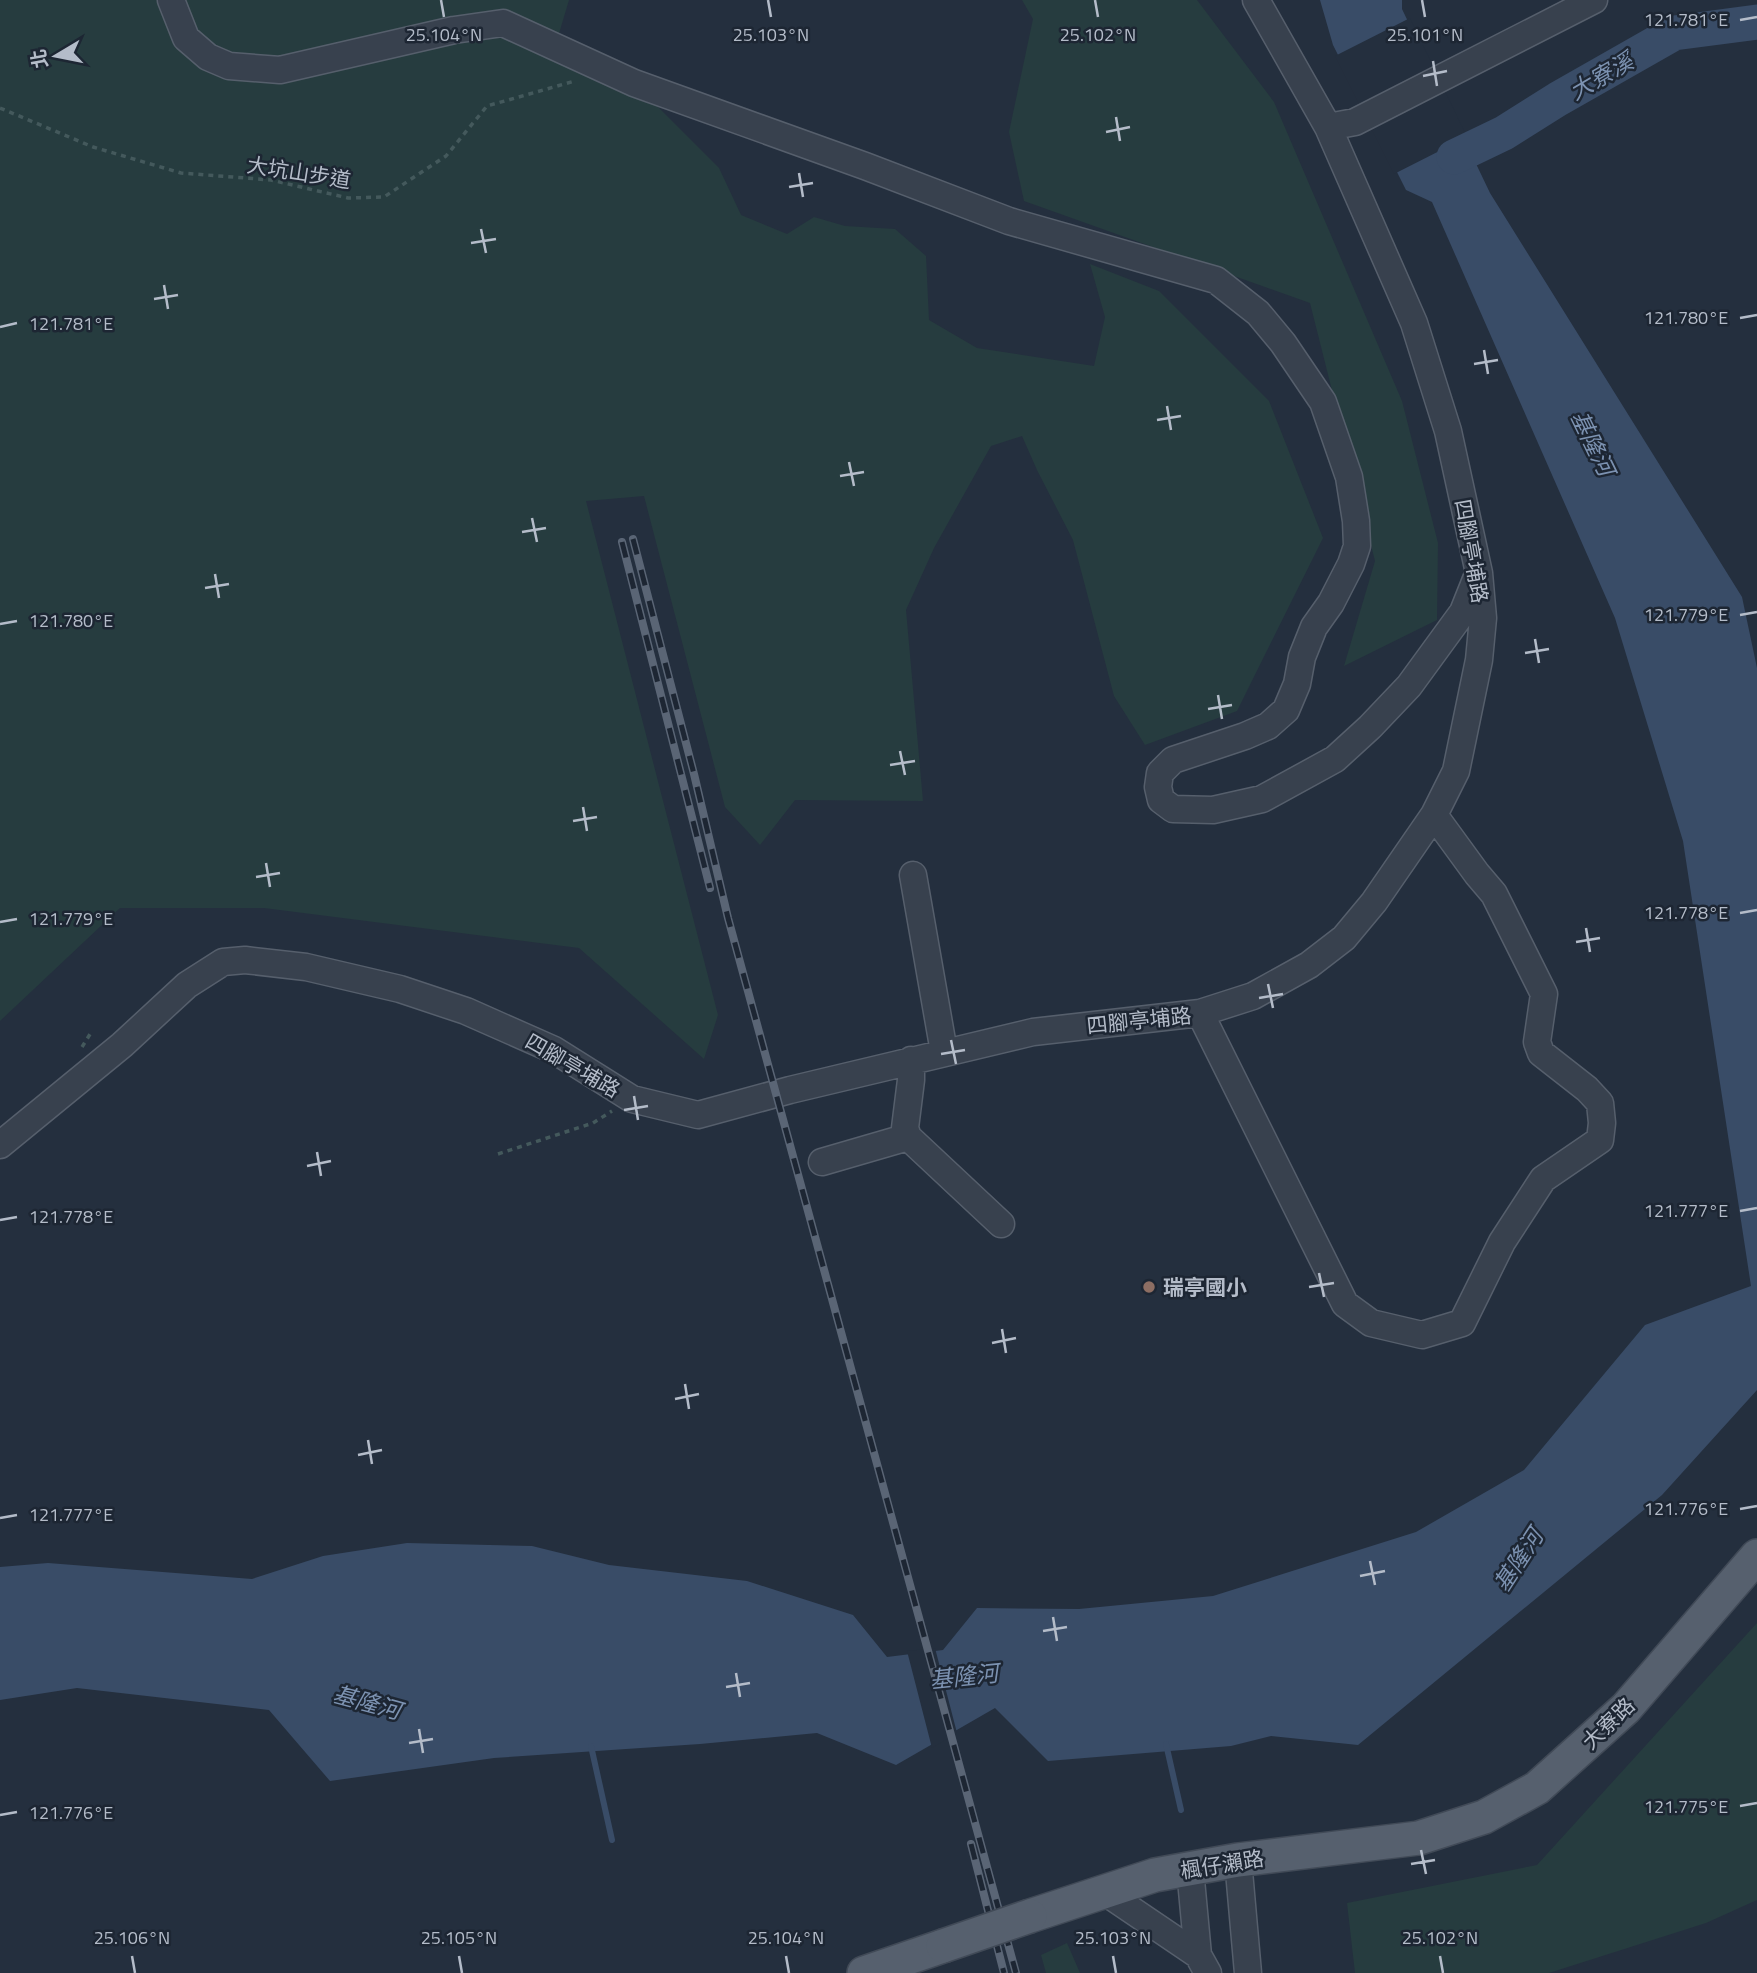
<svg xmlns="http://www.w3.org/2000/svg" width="1757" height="1973" viewBox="0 0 1757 1973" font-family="'Titillium Web','Noto Sans TC',sans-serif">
<rect width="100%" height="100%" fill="#242f3e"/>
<path fill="#263c3f" d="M0 0H569L552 57 656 105 719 168 741 215 787 234 814 217 845 226 895 229 926 256 929 320 977 348 1094 366 1105 317 1090 264 1159 291 1269 401 1323 538 1237 711 1145 745 1114 696 1073 540 1037 470 1022 436 991 446 934 548 906 610 923 801 795 800 760 845 725 807 644 496 586 501 718 1015 704 1059 579 948 264 908H120L0 1021Z
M1022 0H1197L1274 102 1402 401 1438 543 1437 620 1344 666 1375 561 1310 303 1024 201 1009 132 1033 19Z
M1757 1623V1900L1706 1923 1549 1973H1355L1347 1903 1537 1865Z
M1067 1943 1080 1973H1046L1041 1955Z"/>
<path fill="#394c67" d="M1320 0H1402V9L1490 193 1742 597 1757 668V1390L1662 1495 1358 1745 1271 1736 1231 1746 1048 1761 995 1708 896 1765 817 1733 700 1744 494 1758 330 1781 269 1710 77 1688 0 1700V1567L48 1563 252 1579 323 1556 407 1543 532 1546 609 1565 747 1581 853 1615 887 1657 943 1650 977 1608 1079 1609 1213 1596 1416 1532 1524 1470 1645 1325 1751 1286 1683 841 1615 618 1432 202 1406 190 1333 45Z"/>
<path fill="#242f3e" d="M1410 18 1467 137 1394 174 1335 56Z
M935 1648 957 1733 932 1748 907 1651Z"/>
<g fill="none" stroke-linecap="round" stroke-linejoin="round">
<path stroke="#394c67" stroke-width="6" d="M1166 1744 1181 1810
M591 1746 612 1840"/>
<path stroke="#394c67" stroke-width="35" d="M1454 157 1504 133 1558 99 1674 33 1757 22"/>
<g stroke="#565f6c" stroke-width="29">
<path id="minor" d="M171 0 186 38 208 57 229 66 280 70 454 30 503 23 634 83 865 166 1009 221 1216 280 1258 313 1283 343 1323 402 1349 477 1356 521 1357 546 1351 564 1331 603 1314 627 1302 657 1297 684 1286 710 1268 726 1245 736 1173 760 1160 773 1158 787 1161 800 1173 809 1213 810 1262 799 1335 759 1370 727 1409 686 1463 612 1477 577
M1328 127 1355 122 1594 0
M913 875 944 1052
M1200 1013 1345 1304 1371 1323 1422 1335 1462 1323 1502 1242 1543 1179 1600 1140 1602 1123 1600 1103 1587 1089 1541 1053 1537 1042 1544 994 1494 894 1477 874 1434 815
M911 1060V1080L905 1128 908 1137 1001 1224
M0 1145 122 1045 187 985 223 962 245 960 306 967 400 989 466 1011 554 1050 632 1099 698 1115 790 1090 1033 1032 1200 1013 1253 996 1309 965 1344 938 1374 902 1434 815 1456 771 1479 660 1483 618 1479 573 1448 431 1414 323 1328 127 1256 0
M822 1162 908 1137
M1238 1860 1248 1973
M1190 1869 1198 1955
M1105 1892 1198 1955 1208 1973"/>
</g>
<g stroke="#414a57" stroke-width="36">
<path id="major" d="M1030 1916 1155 1875 1238 1860 1419 1838 1484 1817 1537 1788 1626 1708 1757 1556
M864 1973 943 1946"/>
</g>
<path stroke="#44595c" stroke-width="3.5" stroke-dasharray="5 5" stroke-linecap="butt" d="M0 108 93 147 181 173 271 180 348 198 384 197 446 156 487 106 575 81
M82 1047 92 1031
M498 1154 593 1123 612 1111"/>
<use href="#minor" stroke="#38414e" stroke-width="26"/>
<use href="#major" stroke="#56606e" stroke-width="33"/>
<g stroke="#5a6575" stroke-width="8">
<path id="rail" d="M633 539 694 774 728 918 1016 1973
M622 542 710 888
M971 1844 1004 1973"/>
</g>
<use href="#rail" stroke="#1d2633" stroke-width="5" stroke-dasharray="16" stroke-linecap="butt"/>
<g stroke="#414a57" stroke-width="36" stroke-linecap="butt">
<path id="major-bridge" d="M943 1946 1030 1916"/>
</g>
<use href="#major-bridge" stroke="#56606e" stroke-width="33"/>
</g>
<path fill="none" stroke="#b4bcc9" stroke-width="2.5" d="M441 0 444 17M768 0 771 17M1095 0 1098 17M1422 0 1425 17M1740 20 1757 17M1433 61 1437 86M1423 76 1447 71M1116 117 1120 141M1106 132 1130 127M799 173 803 197M789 187 813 183M481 229 486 253M471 243 496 239M164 285 168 309M154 299 178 295M1740 318 1757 315M0 327 17 323M1484 350 1488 374M1474 364 1498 360M1167 406 1171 430M1157 420 1181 416M849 462 854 486M840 476 864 472M532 518 537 542M522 532 546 528M215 574 219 598M205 588 229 584M1740 615 1757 612M0 624 17 621M1535 639 1539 663M1525 653 1549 649M1218 695 1222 719M1208 709 1232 705M900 751 905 775M890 765 915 761M583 807 587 831M573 821 597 817M266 863 270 887M256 877 280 873M1740 913 1757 910M0 922 17 919M1586 928 1590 952M1576 942 1600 938M1268 984 1273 1008M1259 998 1283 994M951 1040 956 1064M941 1054 965 1050M634 1096 638 1120M624 1110 648 1106M317 1152 321 1176M307 1166 331 1161M1740 1211 1757 1208M0 1220 17 1217M1319 1273 1324 1297M1309 1287 1334 1283M1002 1329 1006 1353M992 1343 1016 1338M685 1384 689 1409M675 1399 699 1394M368 1440 372 1464M358 1455 382 1450M1740 1509 1757 1506M0 1518 17 1515M1370 1561 1375 1585M1360 1576 1385 1571M1053 1617 1057 1641M1043 1631 1067 1627M736 1673 740 1697M726 1687 750 1683M419 1729 423 1753M409 1743 433 1739M1740 1806 1757 1803M0 1815 17 1812M1421 1850 1426 1874M1411 1864 1435 1860M132 1956 135 1973M459 1956 462 1973M786 1956 789 1973M1113 1956 1116 1973M1440 1956 1443 1973"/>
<circle fill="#8d6e63" stroke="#1d2633" stroke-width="2.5" cx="1149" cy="1287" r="7"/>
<g text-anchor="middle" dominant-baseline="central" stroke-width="5" stroke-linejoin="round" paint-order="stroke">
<g font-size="21" fill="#b4bcc9" stroke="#1d2633">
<text transform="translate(299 172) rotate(9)">大坑山步道</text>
<text transform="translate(1472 551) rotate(80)">四腳亭埔路</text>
<text transform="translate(1139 1020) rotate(-6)">四腳亭埔路</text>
<text transform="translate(573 1065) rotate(30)">四腳亭埔路</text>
<text transform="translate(1608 1723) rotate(-44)">大寮路</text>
<text transform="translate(1222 1864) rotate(-9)">楓仔瀨路</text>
</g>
<g font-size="21" font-weight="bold" fill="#b4bcc9" stroke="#1d2633" text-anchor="start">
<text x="1163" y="1287">瑞亭國小</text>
</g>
<g font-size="23" font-style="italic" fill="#7c92b1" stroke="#1d2633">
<text transform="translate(1601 76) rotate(-30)">大寮溪</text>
<text transform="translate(1593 443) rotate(64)">基隆河</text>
<text transform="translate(1518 1560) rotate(-57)">基隆河</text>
<text transform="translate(964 1676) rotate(-6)">基隆河</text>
<text transform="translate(367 1702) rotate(15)">基隆河</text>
</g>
</g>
<g font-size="18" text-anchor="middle" fill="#b4bcc9" stroke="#1d2633" stroke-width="5" stroke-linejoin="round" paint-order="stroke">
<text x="1686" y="26">121.781°E</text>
<text x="1425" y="41">25.101°N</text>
<text x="444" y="41">25.104°N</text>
<text x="771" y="41">25.103°N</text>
<text x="1098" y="41">25.102°N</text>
<text x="1686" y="324">121.780°E</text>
<text x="71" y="330">121.781°E</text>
<text x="1686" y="621">121.779°E</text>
<text x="71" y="627">121.780°E</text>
<text x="1686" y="919">121.778°E</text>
<text x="71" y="925">121.779°E</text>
<text x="1686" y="1217">121.777°E</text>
<text x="71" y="1223">121.778°E</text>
<text x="1686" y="1515">121.776°E</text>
<text x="71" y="1521">121.777°E</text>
<text x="1686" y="1813">121.775°E</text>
<text x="71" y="1819">121.776°E</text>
<text x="132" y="1944">25.106°N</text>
<text x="459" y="1944">25.105°N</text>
<text x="786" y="1944">25.104°N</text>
<text x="1113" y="1944">25.103°N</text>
<text x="1440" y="1944">25.102°N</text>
</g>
<g transform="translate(56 56) rotate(260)" stroke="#1d2633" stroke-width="5" paint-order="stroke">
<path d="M0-5L12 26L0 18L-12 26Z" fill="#b4bcc9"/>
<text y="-10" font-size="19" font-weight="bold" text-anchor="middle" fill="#b4bcc9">北</text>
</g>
</svg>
